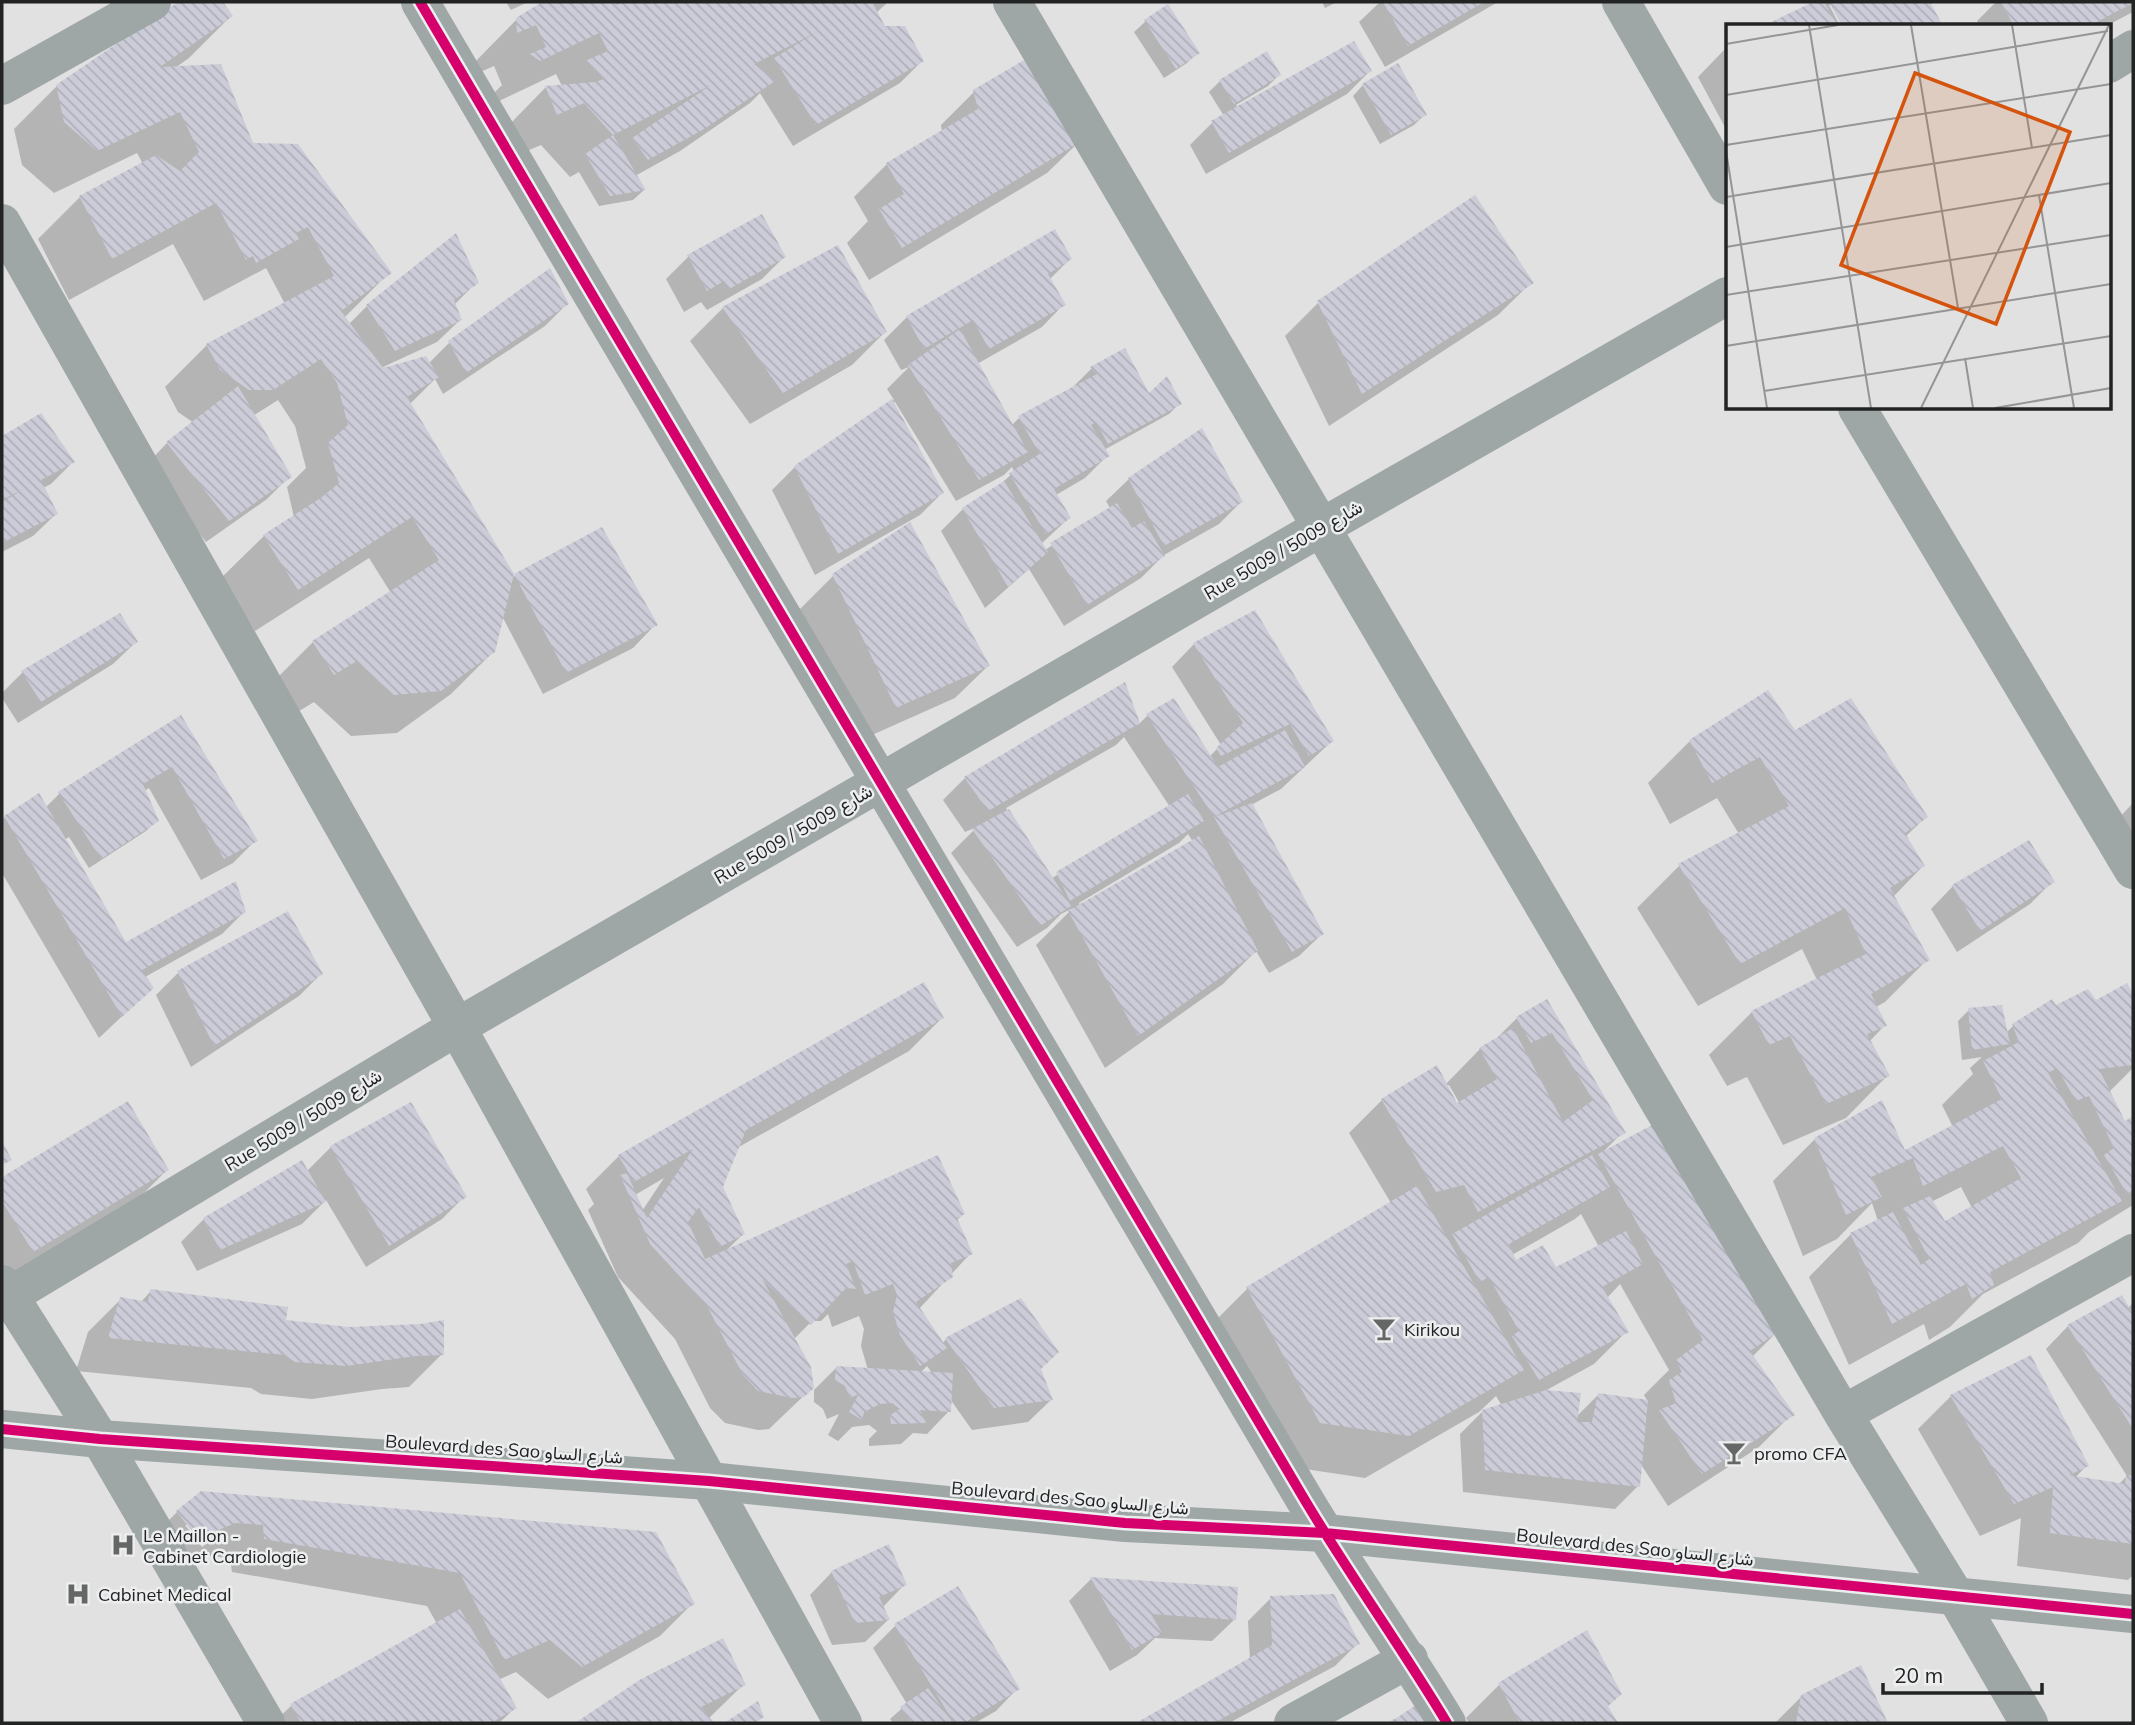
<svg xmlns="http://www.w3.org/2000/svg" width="2135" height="1725" viewBox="0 0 2135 1725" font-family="Mulish,Vazirmatn,sans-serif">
<defs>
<pattern id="building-back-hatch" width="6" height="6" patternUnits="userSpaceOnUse" patternTransform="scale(1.75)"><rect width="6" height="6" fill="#ccccd9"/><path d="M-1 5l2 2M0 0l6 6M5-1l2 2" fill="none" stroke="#afafba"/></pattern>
</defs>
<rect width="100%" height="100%" fill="#e1e1e1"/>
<path fill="#0003" fill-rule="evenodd" d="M181 2H221L231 16 189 58 175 68 389 273 344 318 348 325 367 306 477 282 454 305 460 320 437 342 381 368 429 363 449 343 567 304 545 326 443 394 435 379 409 405 513 577 601 530 655 625 633 648 543 694 502 616 494 651 451 694 397 733 351 736 314 702 291 716 271 684 313 642 391 593 369 558 255 631 221 578 264 536 294 517 287 487 306 468 295 426 278 400 253 416 289 477 267 499 206 542 145 466 167 443 194 423 178 412 165 387 207 345 285 304 266 268 204 301 173 244 69 300 38 239 80 197 143 164 137 153 54 193 22 165 14 129 57 86Z
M506 2H528L511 10Z
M545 2H888L876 13 884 28 922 61 900 83 793 146 760 93 750 103 680 151 635 176 644 190 633 200 599 206 579 172 570 177 541 145 515 156 504 130 546 87 562 86 556 74 497 102 490 97 502 85 494 66 476 74 475 62 517 19Z
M1322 2H1337L1325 8Z
M1380 2H1498L1385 67 1359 22Z
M1812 2H1935L1929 5 1941 26H1844L1833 5H1829L1840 26H1767L1813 4Z
M1996 2H2133V12L2106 26H1980L1977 21Z
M1167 7 1198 52 1187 63 1164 78 1134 32 1145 22Z
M1727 47V131L1698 77Z
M1370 71 1347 94 1206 174 1190 145 1212 123 1224 116 1209 92 1220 81 1279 75 1268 86 1236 105 1238 108Z
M1363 85 1425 114 1414 125 1380 144 1353 96Z
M974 92 1080 141 1047 173 869 280 847 243 868 221 854 197 887 164 942 132 941 125Z
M1054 231 1070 259 1049 280 1064 304 1042 327 977 364 1011 426 1019 418 1069 391 1091 369 1125 350 1149 396 1180 403 1169 414 1104 450 1108 455 1085 478 1056 495 1069 518 1041 544 1045 550 1110 508 1106 501 1129 479 1241 502 1219 524 1164 555 1141 578 1064 626 1029 569 985 608 941 531 963 509 995 489 1014 472 1012 467 1004 475 956 501 895 402 892 403 942 493 920 515 815 575 772 490 795 467 894 400 887 389 909 367 901 370 884 340 907 317Z
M688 257H784L762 279 707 310 701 302 684 312 666 279Z
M1531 283 1498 315 1329 426 1285 336 1318 303Z
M723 308 885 332 852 365 750 424 690 341Z
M41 415 73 462 51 484 43 488 56 514 33 536 2 552V438Z
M833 576 988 666 955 698 863 739 800 609Z
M136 642 113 664 18 723 2 698V693L22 673Z
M1194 644 1332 741 1281 789 1251 805 1322 934 1299 956 1269 973 1256 951 1223 984 1105 1068 1036 945 1073 908 1061 914 1047 928 1017 947 951 853 977 827 965 832 943 800 965 778 1139 724 1147 716 1173 700 1209 757 1221 745 1172 667ZM1124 737 1170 807 1052 878 1006 808 1116 745ZM1188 834 1193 842 1080 906 1079 903 1179 843Z
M181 718 256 840 233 863 201 880 149 788 144 791 157 820 146 831 89 868 69 837 64 840 125 944 244 912 222 934 145 977 152 988 99 1038 2 873V820L5 817 45 808 59 794Z
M1795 732 1926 817 1905 837 1923 866 1893 897 1928 959 1885 1002 1876 1007 1885 1025 1869 1042 1888 1075 1846 1118 1783 1145 1747 1077 1727 1086 1709 1055 1752 1012 1817 980 1802 949 1698 1006 1637 908 1679 866 1739 834 1717 798 1670 824 1648 783 1690 741Z
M2133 803V851L2117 820Z
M2052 882 2030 904 1957 952 1931 909 1953 886Z
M178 973 321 974 299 996 191 1067 156 995Z
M2126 986 2133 998V1068L2109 1092 2125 1123 2133 1118V1205L2089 1232 2078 1243 1983 1294 1950 1327 1929 1340 1924 1324 1849 1365 1809 1277 1851 1234 1878 1221 1872 1203 1837 1239 1803 1256 1773 1181 1815 1139 1905 1153 1953 1127 1942 1105 1973 1074 1970 1068 1982 1057 1962 1060 1958 1021 1969 1010 2006 1033 2013 1026 2056 1007 2096 1003ZM1961 1187 1972 1208 1944 1223 1931 1202Z
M1546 1001 1623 1132 1603 1152 1779 1330 1752 1357 1792 1414 1759 1447 1668 1506 1640 1463 1638 1486 1615 1509 1463 1492 1460 1434 1482 1412 1502 1406 1496 1396 1479 1412 1365 1478 1278 1465 1205 1331 1247 1289 1391 1203 1349 1133 1382 1100 1445 1085 1480 1049 1494 1041 1517 1018ZM1449 1085 1460 1104 1456 1105 1446 1086ZM1581 1214 1599 1247 1555 1270 1516 1263 1512 1255 1575 1219ZM1620 1284 1669 1370 1644 1395 1648 1402 1598 1395 1576 1417 1543 1392 1594 1364 1627 1331 1607 1298Z
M942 1018 909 1051 737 1148 721 1187 743 1234 726 1251 963 1214 956 1221 971 1253 919 1309 942 1344 946 1339 1039 1369 1051 1400 1028 1422 972 1430 950 1399 949 1411 927 1434 913 1433 901 1444 869 1446V1439L877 1431 869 1425 852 1427 838 1441 828 1435 839 1414 827 1419 823 1409 814 1402V1390L836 1368 868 1370 861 1346 864 1329 859 1316 832 1327 828 1314 821 1321H812L793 1340 812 1388 769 1429 758 1430 725 1423 710 1408 675 1339 618 1277 588 1210 594 1204 586 1189 619 1156ZM664 1178 642 1211 635 1195ZM927 1366 932 1373H920Z
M128 1103 167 1170 134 1203 2 1283V1179Z
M410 1104 464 1197 442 1219 366 1267 326 1200 302 1224 197 1271 181 1242 204 1219 301 1163 306 1172 331 1147Z
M151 1291 284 1322 442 1354 409 1387 382 1389 312 1399 261 1394 251 1388 76 1371 88 1332 121 1299 140 1303Z
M2133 1303V1575L2128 1580 2017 1566 2021 1518 1980 1536 1918 1429 1951 1396 2087 1465 2075 1478 2119 1484 2127 1476 2046 1349 2068 1326 2128 1308Z
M202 1493 693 1603 660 1636 548 1699 516 1672 498 1680 515 1708 499 1723H273L291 1706 437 1624 427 1606 232 1572 230 1558 201 1555 164 1571 144 1545 177 1512ZM185 1525H189L205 1545 202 1547Z
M832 1572 905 1584 882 1608 888 1620 865 1642 832 1645 810 1595Z
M1091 1579 1236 1589 1235 1619 1212 1641 1155 1638 1137 1655 1110 1671 1069 1601Z
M1271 1598 1357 1644 1335 1666 1229 1723H1139L1250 1660 1248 1621Z
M895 1626 1018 1688 996 1711 975 1723H893L890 1719 907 1704 873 1648Z
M1586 1632 1620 1694 1607 1707 1616 1723H1469L1466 1718 1499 1685Z
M1861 1667 1886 1723H1775L1802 1696Z
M642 1681 744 1684 708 1719 712 1723H578Z"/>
<path fill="url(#building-back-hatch)" d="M178 2H223L233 16 160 67 221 64 253 143 298 144 392 273 341 311 383 368 426 356 439 377 407 397 514 574 602 527 658 625 566 673 514 574 495 652 441 691 394 695 357 661 334 675 312 641 439 560 412 517 298 590 263 535 322 497 339 483 328 443 348 425 337 383 321 359 273 390H249L220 370 206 344 334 276 308 227 296 233 299 239 256 263 253 256 246 260 216 203 112 259 79 196 156 155 180 171 199 152 180 112 97 151 64 122 56 85Z
M542 2H615L617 5 622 2H877L873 4 885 26H905L924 61 816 125 774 58 817 32 754 64 775 81 704 129 648 160 632 138 711 85 613 135 584 103 557 115 545 86 595 82 604 79 585 61 608 51 599 33 540 61 530 54 546 47 536 25 517 33 516 18Z
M1383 2H1484L1408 46Z
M1813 2H1824L1838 26H1763Z
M1829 2H1930L1943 26H1842Z
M2001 2H2133V3L2089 26H2014Z
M1168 4 1200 53 1176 69 1144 20Z
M1354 41 1372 71 1229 153 1211 121Z
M1267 51 1281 75 1234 104 1219 80Z
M1031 56 1082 141 902 248 879 209 904 194 886 163 978 109 973 90Z
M1398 63 1427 115 1391 135 1362 84Z
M613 135 646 190 610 196 585 154Z
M1475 195 1534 283 1362 394 1317 301Z
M762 214 786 257 729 289 724 281 707 291 687 255Z
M1055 229 1072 259 1048 274 1066 305 989 349 973 320 924 349 906 316Z
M456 233 479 283 454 300 462 320 395 351 366 305Z
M838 245 887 332 783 393 722 307Z
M550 268 569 304 466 373 448 341Z
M960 329 1028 452 979 480 908 365Z
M1125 348 1149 393 1167 376 1182 404 1108 444 1096 422 1091 425 1110 456 1054 489 1071 518 1046 534 1009 473 1049 448 1039 453 1018 416 1097 374 1090 367Z
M238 386 292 477 229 521 166 442Z
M892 399 944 493 838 554 794 466Z
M41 413 75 462 41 480 58 514 2 543V502L26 488 2 500V436Z
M1202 428 1243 502 1164 546 1128 478Z
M1004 481 1048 552 1008 587 962 508Z
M1117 503 1132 528 1144 521 1165 556 1087 605 1050 543Z
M910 522 990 666 896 708 832 574Z
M1255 610 1334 741 1309 756 1290 724 1221 756 1216 748 1243 723 1193 643Z
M120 613 138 642 41 702 21 671Z
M1125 682 1140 723 988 811 964 777Z
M1768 690 1795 730 1851 698 1928 817 1905 833 1925 866 1890 888 1930 960 1871 994 1887 1026 1867 1034 1890 1076 1826 1104 1790 1036 1769 1045 1751 1011 1866 954 1845 908 1740 964 1678 864 1789 806 1760 757 1712 783 1689 740Z
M1174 698 1218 767 1285 730 1305 767 1214 817 1146 714Z
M181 715 258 841 224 859 172 767 143 784 159 821 101 859 58 792Z
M39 793 126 942 236 881 246 912 142 970 154 988 122 1017 4 816Z
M1188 794 1204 821 1070 901 1056 872Z
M1252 803 1324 934 1292 952 1214 817Z
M1009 809 1071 906 1040 926 972 829Z
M1199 836 1258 951 1138 1036 1068 911Z
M2029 840 2055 882 1980 931 1952 885Z
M288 911 323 974 214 1046 177 971Z
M924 982 944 1018 746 1130 723 1187 745 1234 720 1247 699 1207 688 1222 705 1259 938 1155 965 1214 957 1218 973 1254 951 1263 953 1277 916 1302 947 1348 920 1366 900 1335 893 1312 897 1295 893 1284 865 1295 853 1261 846 1264 856 1289 846 1288 811 1325 762 1279 811 1367 814 1388 804 1397 792 1398 758 1391 743 1375 707 1306 650 1244 620 1175 627 1173 647 1218 693 1149 634 1182 618 1155Z
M2127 983 2133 994V1065L2099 1069 2125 1121 2133 1116V1190L2127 1194 2104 1155 2114 1148 2089 1096 2076 1101 2057 1068 2048 1073 2122 1201 1990 1272 1994 1285 1972 1299 1966 1284 1892 1324 1850 1233 1893 1212 1921 1265 1929 1259 1903 1208 1930 1196 1945 1221 2021 1178 2003 1146 1923 1186 1913 1158 1871 1177 1882 1197 1846 1215 1814 1138 1882 1100 1905 1150 2002 1099 1983 1061 2019 1042 2012 1024 2052 999 2056 1005 2088 989 2096 1000Z
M1547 999 1626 1133 1478 1212 1464 1185 1436 1192 1381 1099 1437 1065 1457 1103 1497 1079 1479 1048 1513 1028 1563 1122 1593 1100 1552 1033 1531 1043 1516 1017Z
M2002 1005 2010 1044 1972 1050 1968 1008Z
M128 1101 169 1170 33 1252 2 1201V1177Z
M411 1102 467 1197 389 1246 330 1146Z
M1652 1125 1781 1330 1750 1351 1795 1415 1702 1474 1659 1410 1676 1403 1669 1380 1682 1372 1676 1360 1703 1340 1598 1154Z
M2 1141 12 1160 2 1165Z
M1592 1155 1610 1187 1509 1244 1516 1260 1543 1245 1556 1267 1626 1231 1643 1264 1602 1287 1629 1332 1539 1380 1512 1336 1519 1331 1489 1277 1480 1282 1452 1234Z
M302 1160 326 1202 220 1250 203 1218Z
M1417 1186 1524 1370 1409 1436 1320 1423 1246 1287Z
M150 1289 288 1307 286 1320 349 1327 420 1324 444 1320V1355L416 1356 346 1366 295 1362 285 1355 108 1338 120 1297 148 1302Z
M2122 1295 2133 1314V1429L2067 1325Z
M1021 1298 1059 1352 1041 1369 1053 1400 994 1408 945 1338Z
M2031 1355 2089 1466 2069 1475 2125 1484 2126 1475 2133 1476V1544L2050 1533 2053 1487 2014 1504 1950 1395Z
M836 1366 953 1373 951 1412 920 1410 926 1423 891 1424 890 1415 900 1409 892 1403 880 1404 864 1412 862 1420 849 1412 859 1394 850 1398 845 1386 835 1380Z
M1546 1390 1581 1393 1577 1422H1592L1598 1393 1648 1400 1640 1487 1485 1470 1482 1410Z
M201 1491 656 1532 695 1604 582 1667 550 1640 504 1660 460 1573 264 1539 263 1525 235 1523 198 1539 176 1511Z
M889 1544 907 1585 879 1597 890 1620 855 1623 831 1571Z
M1090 1577 1238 1587 1236 1620 1151 1614 1162 1633 1132 1650Z
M958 1586 1020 1689 964 1723H954L894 1624Z
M1334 1594 1360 1644 1214 1723H1136L1272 1645 1270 1596Z
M460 1609 517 1708 491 1723H363L361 1720 354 1723H301L290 1704Z
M1587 1630 1622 1694 1608 1706 1618 1723H1520L1498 1683Z
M723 1638 746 1685 701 1707 714 1723H575L641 1679Z
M1861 1665 1888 1723H1796L1801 1695Z
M928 1688 953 1723H912L900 1707Z
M758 1701 764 1717 755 1723H724Z
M1419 1703 1431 1723H1387L1398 1717Z"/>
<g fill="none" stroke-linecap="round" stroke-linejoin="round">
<path stroke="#9ea7a6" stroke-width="38" d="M420 2C714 503 1010 1003 1306 1502 1351 1577 1402 1648 1447 1723
M1012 2 1843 1414 1956 1597 2029 1723
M1621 2 1727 186
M2109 64 2133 49
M2 86 152 2
M2 223 457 1027 843 1723
M1857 408 2133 870
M2 1284 100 1439 266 1723
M9 1296 457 1027 1322 527 1727 296
M1843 1414 2133 1253
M1293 1723 1409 1659"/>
<path stroke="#9ea7a6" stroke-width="38" d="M2 1429 100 1439 709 1481 1125 1523 1325 1533 2133 1614"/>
<g stroke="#edeeef" stroke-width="15">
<path id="cycleway" d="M420 2C714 503 1010 1003 1306 1502 1351 1577 1402 1648 1447 1723
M2 1429 100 1439 709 1481 1125 1523 1325 1533 2133 1614"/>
</g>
<use href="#cycleway" stroke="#d6006c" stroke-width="10"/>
</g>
<defs>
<g id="bar-bare" transform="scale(1.89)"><path d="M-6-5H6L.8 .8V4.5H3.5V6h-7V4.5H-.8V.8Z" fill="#656666" stroke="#edeeef" stroke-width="2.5" paint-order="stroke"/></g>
<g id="hospital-bare" transform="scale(1.89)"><path d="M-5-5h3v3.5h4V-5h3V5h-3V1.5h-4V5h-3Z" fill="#656666" stroke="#edeeef" stroke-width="2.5" paint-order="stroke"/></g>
</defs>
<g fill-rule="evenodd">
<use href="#bar-bare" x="1384" y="1329"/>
<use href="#bar-bare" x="1734" y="1453"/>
<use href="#hospital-bare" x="123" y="1545"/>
<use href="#hospital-bare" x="78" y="1594"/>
</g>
<g text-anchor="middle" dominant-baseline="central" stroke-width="5" stroke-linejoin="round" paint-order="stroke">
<g font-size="18" fill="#222323" stroke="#edeeef">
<text transform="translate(1283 550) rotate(-30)">Rue 5009 / شارع 5009</text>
<text transform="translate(793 834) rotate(-30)">Rue 5009 / شارع 5009</text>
<text transform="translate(303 1120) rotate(-31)">Rue 5009 / شارع 5009</text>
<text transform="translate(504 1449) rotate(4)">Boulevard des Sao شارع الساو</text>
<text transform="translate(1070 1498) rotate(5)">Boulevard des Sao شارع الساو</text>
<text transform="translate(1635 1547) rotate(6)">Boulevard des Sao شارع الساو</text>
</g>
<g font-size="18" fill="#222323" stroke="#edeeef" text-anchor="start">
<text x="1404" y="1329">Kirikou</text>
<text x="1754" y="1453">promo CFA</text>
<text x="143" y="1535">Le Maillon -<tspan x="143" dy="21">Cabinet Cardiologie</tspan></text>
<text x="98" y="1594">Cabinet Medical</text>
</g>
</g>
<g transform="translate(1726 24)">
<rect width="385" height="385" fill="#e1e1e1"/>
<path fill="none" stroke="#959595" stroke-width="2" d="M83 1 145 384M185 1 232 284M286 1 306 124M0 20 112 1M0 71 382 7M0 121 385 60M0 127 41 384M313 171 348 384M0 173 385 111M0 223 385 159M0 271 385 211M0 322 385 260M239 334 247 384M38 367 385 312M195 384 383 1M269 384 385 364"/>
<path fill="#d4540e" fill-opacity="0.15" stroke="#d4540e" stroke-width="3.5" d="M189 49 344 108 270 300 115 241Z"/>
<rect width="385" height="385" fill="none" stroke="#222323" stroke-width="3.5"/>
</g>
<rect width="2135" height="1725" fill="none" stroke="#222323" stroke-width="7"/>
<path d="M1883 1683v10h159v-10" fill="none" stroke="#222323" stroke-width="3.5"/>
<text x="1894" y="1683" font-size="21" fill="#222323" stroke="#edeeef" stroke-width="5" paint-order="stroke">20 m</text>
</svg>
